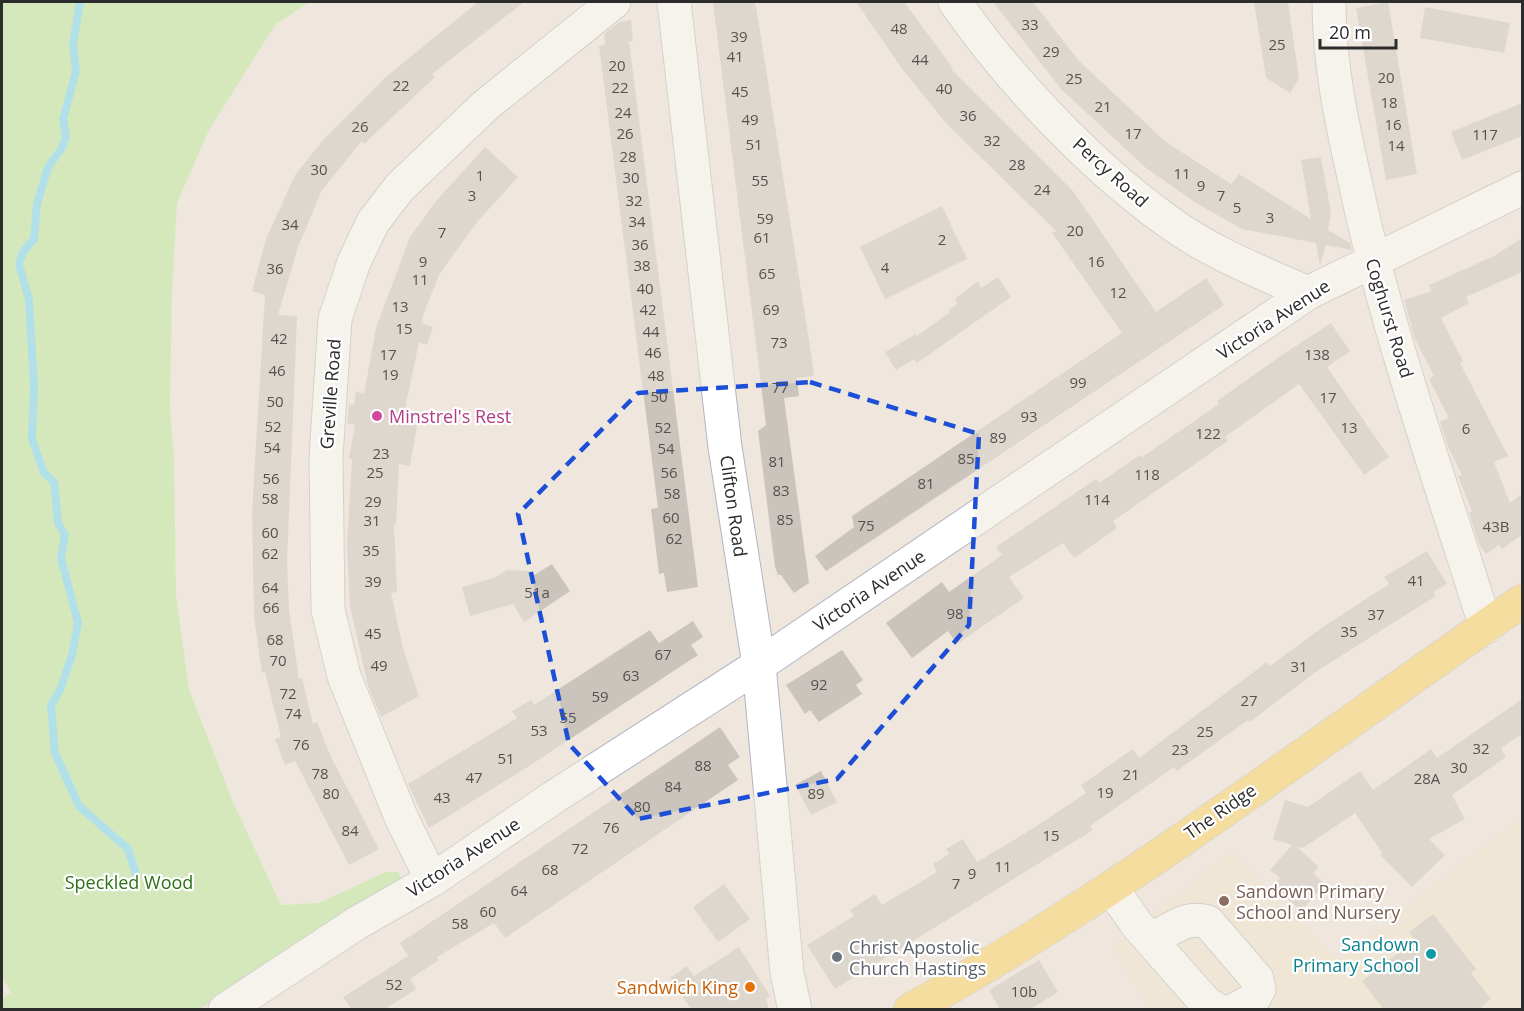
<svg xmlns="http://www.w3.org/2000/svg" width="1524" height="1011" viewBox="0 0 1524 1011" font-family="'Open Sans',sans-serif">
<rect width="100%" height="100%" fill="#efe7dd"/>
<path fill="#f1e4cc" d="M1522 817V1009H1151L1112 947 1231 852 1338 961Z"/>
<path fill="#b5e996" d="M2 2H309L275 25 209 130 177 203 172 291 170 408 174 458 176 595 189 689 232 800 281 905 319 903 386 872H398L402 880 200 1009H2V999L11 992 2 977Z"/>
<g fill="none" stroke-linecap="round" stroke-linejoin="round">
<path stroke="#69d8f8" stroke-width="8" d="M80 2 73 44 76 71 63 120 66 136 62 148 48 167 37 204 34 239 23 252 19 264 29 300 34 385 32 439 44 473 54 482 58 523 65 535 61 558 78 623 72 655 60 690 51 705 55 753 79 806 128 849 136 874"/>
</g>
<path fill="#cac4bd" d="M478 2H524L432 74 435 77 364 144 362 141 322 190 298 247 278 315 297 316 287 563 289 610 299 679 302 678 313 724 317 722 331 757 379 849 349 865 295 761 285 765 275 739 281 737 265 672 262 673 254 617 252 512 265 295 252 291 266 239 295 175 324 139 387 76Z
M713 2H754L756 6 811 353 814 376 797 378 799 396 784 398 809 583 794 593 781 575H778L775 567 758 431 766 425Z
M856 2H904L953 68 951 69 1073 191 1156 312 1206 278 1224 305 826 571 815 556 854 527 852 516 1122 333 1052 233 1056 231 946 123 903 70Z
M993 2H1033L1079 61 1166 142 1231 184 1239 174 1311 219 1301 160 1321 157 1331 213 1328 230 1350 243 1352 250 1326 245 1320 266 1316 243 1242 229 1196 203 1146 168 1061 89Z
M1254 2H1288L1299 78 1290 93 1266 78Z
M1388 2 1417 174 1386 180 1356 8Z
M1425 7 1510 23 1504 53 1420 38Z
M631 20 633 41H629L698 587 667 592 664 573 659 574 651 509 658 508 599 46 605 44 604 34 619 22Z
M1522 103V136L1462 160 1451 132Z
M485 147 518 177 478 221 440 273 423 315 422 323 433 327 427 345 419 342 405 409 408 410 405 423 417 425 410 466 399 464 396 525H394L397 592 391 593 403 648 419 696 381 717 368 686 350 606 347 546 352 459H349L355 425 347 423 349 404 354 405 356 391 364 394 376 328 410 237 437 200Z
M942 206 967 259 885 299 860 247Z
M1522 238V272L1466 297 1469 303 1441 318 1463 361 1460 363 1508 456 1494 462 1510 503 1522 494V535L1502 549 1499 545 1486 554 1479 544 1469 513 1472 511 1458 476 1462 475 1449 449 1440 422 1449 418 1429 379 1434 376 1415 339 1404 300 1432 291 1429 285 1494 256Z
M998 277 1011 297 917 363 914 359 896 370 885 352 916 334 917 336 950 312 949 310 957 304 955 299 978 281 981 288Z
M1331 323 1350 351 1327 367 1389 457 1364 475 1299 384 1225 437 1228 441 1113 521 1117 528 1074 558 1063 543 1009 577 1024 598 957 644 948 631 912 658 886 623 942 582 949 592 1002 555 996 547 1096 479 1099 483 1140 455 1142 457 1219 404 1217 401 1279 357Z
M1427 551 1447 584 1433 592 1436 596 1317 671 1250 722 1248 720 1177 771 1174 767 1090 826 1093 830 835 989 807 945 854 916 850 910 875 894 882 905 937 872 933 864 949 854 946 849 963 839 977 862 1032 829 1086 793 1081 785 1133 749 1139 758 1267 662 1270 666 1323 627 1389 584 1384 577Z
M552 564 570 591 524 622 513 604 470 616 462 587 494 578 507 570 529 571 533 576Z
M693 621 703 637 691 645 698 655 523 770 429 828 408 784 517 718 512 711 531 700 534 705 650 630 659 643Z
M842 650 863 680 856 685 862 694 819 722 810 710 805 714 786 685Z
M1522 699V734L1501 748 1506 757 1452 795 1465 819 1429 839 1445 855 1412 887 1380 855 1383 854 1355 813 1303 848 1296 846 1319 867 1313 873 1325 884 1301 911 1273 886 1280 878 1270 870 1292 845 1273 839 1285 800 1308 807 1360 771 1373 790 1431 749 1437 758Z
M720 727 740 757 728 765 738 780 505 938 494 923 437 957 439 960 410 979 416 989 384 1010H352L343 997 408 956 400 943Z
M821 771 837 802 811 815 795 785Z
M724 884 750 919 718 942 693 907Z
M1433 914 1476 969 1471 973 1491 999 1478 1010H1384L1362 981 1415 940 1409 932Z
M739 947 770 996 766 998 769 1010H692L670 978 687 966 694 976Z
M1039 960 1058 992 1029 1010H1000L989 990Z"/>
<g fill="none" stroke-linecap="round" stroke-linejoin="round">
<g stroke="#b1b5c1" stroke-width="35">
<path id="minor" d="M674 2 725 447 759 665 787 973 795 1010
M955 2C1008 79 1090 165 1166 220 1209 252 1260 272 1308 293
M1329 2C1329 65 1342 124 1356 186 1388 335 1440 480 1486 627
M432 880 401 817 344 676 328 610 326 457 335 319 354 262 373 222 400 187 486 105 614 2
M1112 889 1138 926 1206 1003 1217 1010
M1149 938C1174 932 1180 915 1208 922L1257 979 1259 989 1253 1000 1234 1010
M225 1010 357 923 432 880 554 797 759 665 1308 293 1522 188"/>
</g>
<g stroke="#c8c8c8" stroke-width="35">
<path id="major" d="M910 1010C1125 891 1320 740 1522 601"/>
</g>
<use href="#minor" stroke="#fff" stroke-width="33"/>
<use href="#major" stroke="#fccf55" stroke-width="33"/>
</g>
<path d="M0 0H1524V1011H0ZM810 382 979 434 969 625 837 779 638 819 569 744 518 514 638 393Z" fill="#efe7dd" fill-opacity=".55" fill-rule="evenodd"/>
<path fill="none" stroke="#1d4ed8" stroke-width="4.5" stroke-dasharray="12 8" stroke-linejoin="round" d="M810 382 979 434 969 625 837 779 638 819 569 744 518 514 638 393Z"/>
<circle fill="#d1479c" stroke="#fff" stroke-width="2" cx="377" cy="416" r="6"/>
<circle fill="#8d6e63" stroke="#fff" stroke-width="2" cx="1224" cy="901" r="6"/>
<circle fill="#0f9aa8" stroke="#fff" stroke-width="2" cx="1431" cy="954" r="6"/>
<circle fill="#6b7280" stroke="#fff" stroke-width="2" cx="837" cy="957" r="6"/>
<circle fill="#e8710a" stroke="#fff" stroke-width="2" cx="750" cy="987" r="6"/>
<g text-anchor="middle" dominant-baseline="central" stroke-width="4.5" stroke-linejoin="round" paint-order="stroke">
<g font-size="15" fill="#545250">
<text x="1030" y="24">33</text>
<text x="899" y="28">48</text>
<text x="739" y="36">39</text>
<text x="1277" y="44">25</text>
<text x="1051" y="51">29</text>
<text x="735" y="56">41</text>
<text x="920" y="59">44</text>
<text x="617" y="65">20</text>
<text x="1386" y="77">20</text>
<text x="1074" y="78">25</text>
<text x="401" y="85">22</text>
<text x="620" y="87">22</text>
<text x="944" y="88">40</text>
<text x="740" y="91">45</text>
<text x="1389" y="102">18</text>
<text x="1103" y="106">21</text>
<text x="623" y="112">24</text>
<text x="968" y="115">36</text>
<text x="750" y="119">49</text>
<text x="1393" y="124">16</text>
<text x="360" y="126">26</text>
<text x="625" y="133">26</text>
<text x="1133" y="133">17</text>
<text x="1485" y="134">117</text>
<text x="992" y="140">32</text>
<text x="754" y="144">51</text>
<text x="1396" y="145">14</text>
<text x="628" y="156">28</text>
<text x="1017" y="164">28</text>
<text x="319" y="169">30</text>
<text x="1182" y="173">11</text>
<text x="480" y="175">1</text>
<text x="631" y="177">30</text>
<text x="760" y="180">55</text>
<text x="1201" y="185">9</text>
<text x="1042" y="189">24</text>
<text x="472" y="195">3</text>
<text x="1221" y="195">7</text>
<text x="634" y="200">32</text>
<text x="1237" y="207">5</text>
<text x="1270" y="217">3</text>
<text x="765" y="218">59</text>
<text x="637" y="221">34</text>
<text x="290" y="224">34</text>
<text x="1075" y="230">20</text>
<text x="442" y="232">7</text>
<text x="762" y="237">61</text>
<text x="942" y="239">2</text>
<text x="640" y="244">36</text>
<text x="423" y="261">9</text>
<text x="1096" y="261">16</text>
<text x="642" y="265">38</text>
<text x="885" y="267">4</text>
<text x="275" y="268">36</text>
<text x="767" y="273">65</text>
<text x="420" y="279">11</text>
<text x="645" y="288">40</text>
<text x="1118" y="292">12</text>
<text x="400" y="306">13</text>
<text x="648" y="309">42</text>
<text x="771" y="309">69</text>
<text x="404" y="328">15</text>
<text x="651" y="331">44</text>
<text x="279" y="338">42</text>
<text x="779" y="342">73</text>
<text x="653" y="352">46</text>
<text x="388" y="354">17</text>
<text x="1317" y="354">138</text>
<text x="277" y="370">46</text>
<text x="390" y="374">19</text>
<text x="656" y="375">48</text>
<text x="1078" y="382">99</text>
<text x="780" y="387">77</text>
<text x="659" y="396">50</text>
<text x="1328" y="397">17</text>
<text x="275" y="401">50</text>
<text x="1029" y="416">93</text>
<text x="273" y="426">52</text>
<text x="663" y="427">52</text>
<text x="1349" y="427">13</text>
<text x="1466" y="428">6</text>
<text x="1208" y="433">122</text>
<text x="998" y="437">89</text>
<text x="272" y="447">54</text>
<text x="666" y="448">54</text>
<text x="381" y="453">23</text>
<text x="966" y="458">85</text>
<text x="777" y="461">81</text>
<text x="375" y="472">25</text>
<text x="669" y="472">56</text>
<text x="1147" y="474">118</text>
<text x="271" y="478">56</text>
<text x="926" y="483">81</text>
<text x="781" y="490">83</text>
<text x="672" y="493">58</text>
<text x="270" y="498">58</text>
<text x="1097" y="499">114</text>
<text x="373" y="501">29</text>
<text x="671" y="517">60</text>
<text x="785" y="519">85</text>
<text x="372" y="520">31</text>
<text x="866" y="525">75</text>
<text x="1496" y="526">43B</text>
<text x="270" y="532">60</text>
<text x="674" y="538">62</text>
<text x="371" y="550">35</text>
<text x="270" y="553">62</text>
<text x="1416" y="580">41</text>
<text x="373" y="581">39</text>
<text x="270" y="587">64</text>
<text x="537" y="592">51a</text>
<text x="271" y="607">66</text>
<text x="955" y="613">98</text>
<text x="1376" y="614">37</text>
<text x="1349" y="631">35</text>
<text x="373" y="633">45</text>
<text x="275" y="639">68</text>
<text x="663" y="654">67</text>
<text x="278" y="660">70</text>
<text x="379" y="665">49</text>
<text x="1299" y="666">31</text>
<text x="631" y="675">63</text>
<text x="819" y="684">92</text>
<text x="288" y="693">72</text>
<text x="600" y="696">59</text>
<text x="1249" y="700">27</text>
<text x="293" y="713">74</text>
<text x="568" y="717">55</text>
<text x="539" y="730">53</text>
<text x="1205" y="731">25</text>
<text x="301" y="744">76</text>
<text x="1481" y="748">32</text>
<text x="1180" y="749">23</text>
<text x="506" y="758">51</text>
<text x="703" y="765">88</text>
<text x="1459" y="767">30</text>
<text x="320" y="773">78</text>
<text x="1131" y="774">21</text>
<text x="474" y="777">47</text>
<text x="1427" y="778">28A</text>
<text x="673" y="786">84</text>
<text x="1105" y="792">19</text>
<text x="331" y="793">80</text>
<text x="816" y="793">89</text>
<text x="442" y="797">43</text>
<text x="642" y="806">80</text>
<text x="611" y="827">76</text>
<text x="350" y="830">84</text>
<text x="1051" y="835">15</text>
<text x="580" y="848">72</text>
<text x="1003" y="866">11</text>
<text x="550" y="869">68</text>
<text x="972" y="873">9</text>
<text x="956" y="883">7</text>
<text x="519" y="890">64</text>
<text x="488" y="911">60</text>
<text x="460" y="923">58</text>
<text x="394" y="984">52</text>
<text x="1024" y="991">10b</text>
</g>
<g font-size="18" fill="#2c2c2c" stroke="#fff">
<text transform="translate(1111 172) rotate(42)">Percy Road</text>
<text transform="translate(1390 318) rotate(73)">Coghurst Road</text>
<text transform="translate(1273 319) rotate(-33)">Victoria Avenue</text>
<text transform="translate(330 394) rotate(-86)">Greville Road</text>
<text transform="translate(734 506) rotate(82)">Clifton Road</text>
<text transform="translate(869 590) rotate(-34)">Victoria Avenue</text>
<text transform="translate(1220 811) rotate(-35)">The Ridge</text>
<text transform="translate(463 857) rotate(-33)">Victoria Avenue</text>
</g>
<g font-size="18" fill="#b23c85" stroke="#fff" text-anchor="start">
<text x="389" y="416">Minstrel's Rest</text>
</g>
<g font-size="18" fill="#2b7115" stroke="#fff">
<text x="129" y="882">Speckled Wood</text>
</g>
<g font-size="18" fill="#785e54" stroke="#fff" text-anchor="start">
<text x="1236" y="891">Sandown Primary<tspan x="1236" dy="21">School and Nursery</tspan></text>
</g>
<g font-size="18" fill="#0d838f" stroke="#fff" text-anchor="end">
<text x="1419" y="944">Sandown<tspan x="1419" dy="21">Primary School</tspan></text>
</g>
<g font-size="18" fill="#5b616d" stroke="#fff" text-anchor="start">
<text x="849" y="947">Christ Apostolic<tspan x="849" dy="21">Church Hastings</tspan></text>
</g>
<g font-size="18" fill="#c56008" stroke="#fff" text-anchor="end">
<text x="738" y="987">Sandwich King</text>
</g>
</g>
<rect width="1524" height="1011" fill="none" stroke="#2c2c2c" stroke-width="6"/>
<path d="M1320 39v9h76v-9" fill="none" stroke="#2c2c2c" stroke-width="3"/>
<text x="1329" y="39" font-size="18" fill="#2c2c2c" stroke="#ffffff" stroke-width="4.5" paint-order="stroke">20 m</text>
</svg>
